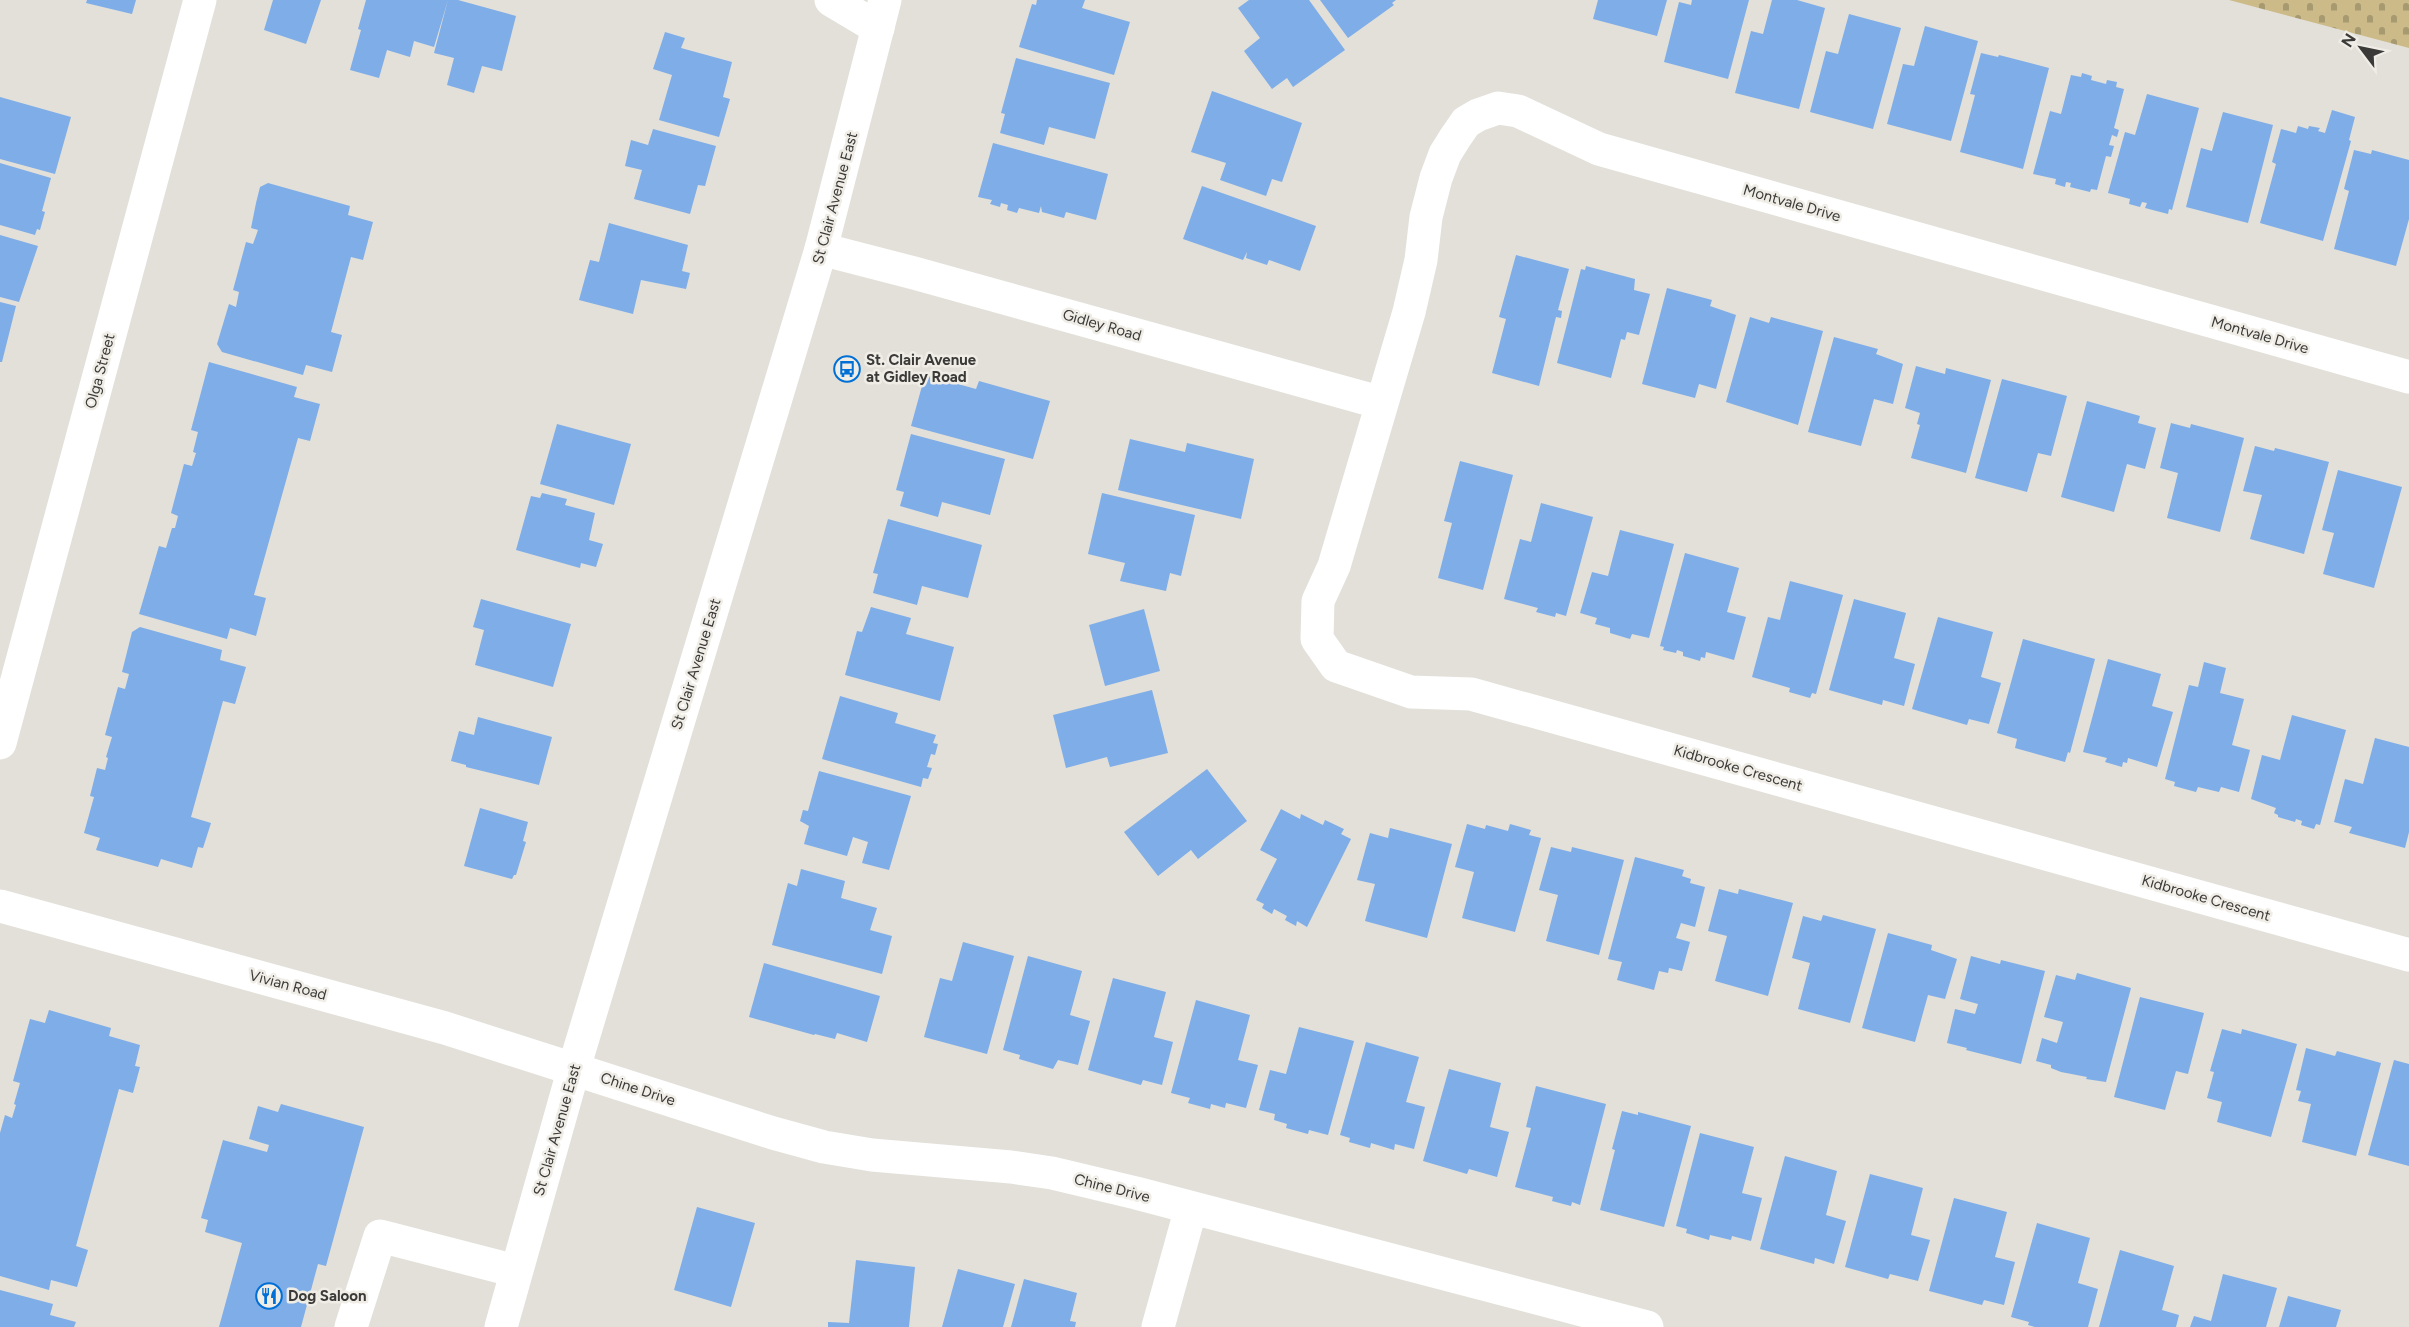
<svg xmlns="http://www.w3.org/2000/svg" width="2409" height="1327" viewBox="0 0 2409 1327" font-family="Figtree,sans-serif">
<defs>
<pattern id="cemetery-stones" width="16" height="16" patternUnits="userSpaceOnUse" patternTransform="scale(1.5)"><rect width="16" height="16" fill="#cb8"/><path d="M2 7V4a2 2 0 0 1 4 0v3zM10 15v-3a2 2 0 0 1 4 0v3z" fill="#a79970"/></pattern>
</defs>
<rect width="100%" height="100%" fill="#e2e0d9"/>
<path fill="url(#cemetery-stones)" d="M2229 0H2409V48Z"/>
<path fill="#7eade8" d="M87 0H136L132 14 86 3Z
M273 0H321L306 44 264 30Z
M366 0H448L434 47 414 41 410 57 387 50 379 78 350 70 361 30 358 29Z
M448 0H458L516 16 502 71 482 66 474 93 447 85 454 58 434 53Z
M1037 0H1085L1082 8 1130 22 1114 75 1019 47 1032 4 1036 5Z
M1249 0H1309L1345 50 1293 87 1287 78 1272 89 1244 51 1260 38 1238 8Z
M1320 0H1396L1392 3 1394 5 1348 38Z
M1598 0H1667L1657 36 1593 19Z
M1692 0H1749L1728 79 1664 62 1679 2 1691 5Z
M1772 0H1797L1825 8 1799 109 1735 93 1751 31 1763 34Z
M1849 14 1901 28 1873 129 1810 112 1826 51 1838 54Z
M1925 26 1978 41 1951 141 1887 124 1903 64 1914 66Z
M665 32 685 38 681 48 732 62 723 97 730 99 719 137 659 120 672 75 653 69Z
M1981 53 1998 57 1999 55 2049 68 2023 169 1960 152 1975 95 1970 94Z
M1016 58 1110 83 1095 139 1049 127 1044 145 1000 133 1005 114 1001 113Z
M2082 73 2092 76 2091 80 2106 84 2107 80 2117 82 2116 87 2124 89 2114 128 2119 130 2117 137 2112 135 2109 145 2114 146 2111 157 2106 156 2097 190 2091 189 2090 192 2070 187 2071 183 2066 182 2065 187 2055 184 2056 179 2033 174 2050 111 2061 114 2071 75 2081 77Z
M1212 91 1302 123 1282 182 1272 179 1266 196 1220 180 1226 163 1191 152Z
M2147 94 2199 108 2172 210 2169 209 2168 214 2145 208 2147 203 2142 202 2140 207 2129 204 2130 199 2108 193 2125 132 2135 135Z
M0 97 71 117 55 174 0 159Z
M2332 110 2355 117 2349 140 2351 141 2323 241 2260 223 2276 164 2272 162 2281 129 2296 133 2298 126 2308 129 2309 126 2320 128 2318 131 2325 133Z
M2223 112 2273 125 2248 223 2186 207 2201 148 2212 151Z
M653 129 716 146 705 186 698 185 690 214 634 199 642 170 625 166 631 140 648 145Z
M993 143 1108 174 1096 220 1066 212 1064 218 1042 212 1041 206 1039 213 1019 208 1017 213 1007 210 1008 205 1001 203 1000 207 990 204 992 200 978 197Z
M2354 150 2371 154 2372 150 2409 160V219L2396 266 2334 249 2349 191 2344 189Z
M0 163 51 178 42 211 45 212 40 230 37 229 35 235 0 225Z
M268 183 350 206 348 215 373 222 363 260 351 257 331 332 342 335 332 372 306 365 303 375 222 352 217 344 229 304 236 307 239 292 233 290 246 242 253 244 258 230 251 228 256 203 260 187Z
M1202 186 1316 226 1300 271 1269 260 1267 265 1246 258 1247 252 1243 260 1183 239Z
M609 223 688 245 682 271 690 273 686 289 641 280 633 314 579 300 590 260 599 262Z
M0 235 38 246 19 302 0 297Z
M1516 255 1569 269 1558 310 1562 311 1561 318 1556 317 1539 386 1492 373 1506 319 1499 317Z
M1586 266 1635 279 1634 290 1650 294 1639 335 1627 332 1625 340 1621 339 1611 378 1557 363 1581 269 1585 270Z
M1667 288 1712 300 1710 306 1736 315 1716 389 1699 384 1695 398 1642 384Z
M0 302 16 306 2 362H0Z
M1750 317 1769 323 1771 317 1823 331 1798 425 1726 402Z
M1834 337 1878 349 1876 354 1903 364 1893 404 1874 399 1861 446 1808 432Z
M209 362 297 387 294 397 320 404 310 441 298 438 254 595 266 598 256 636 230 628 227 639 139 614 159 546 166 548 172 528H175L178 516 171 513 184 464 192 466 196 453 193 452 198 432 191 430Z
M1916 366 1945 374 1946 368 1991 380 1966 473 1911 458 1920 425 1917 424 1920 413 1905 408Z
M925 375 976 389 979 381 1050 401 1033 459 911 426Z
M2002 379 2067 396 2051 456 2038 453 2027 492 1975 478Z
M2087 401 2140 416 2138 423 2156 428 2145 469 2127 464 2114 512 2061 497Z
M2171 423 2190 428 2191 424 2244 438 2220 532 2167 518 2178 473 2160 468Z
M557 424 631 444 614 505 540 484Z
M911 434 1005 459 990 515 942 502 938 517 900 506 904 492 896 490Z
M1130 439 1185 452 1187 443 1254 459 1241 519 1118 490Z
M2255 446 2274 451 2275 448 2329 462 2304 554 2250 539 2262 495 2243 491Z
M1460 461 1513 475 1483 590 1438 578 1452 523 1444 521Z
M2338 470 2402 487 2374 588 2323 574 2334 533 2322 530Z
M542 493 567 499 565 505 595 513 589 540 603 544 596 567 581 563 580 568 516 550 531 496 540 498Z
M1102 493 1195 515 1181 576 1170 573 1166 591 1120 581 1125 563 1088 554Z
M1541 503 1593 517 1566 616 1556 613 1555 617 1536 612 1538 608 1504 599 1520 539 1531 542Z
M888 519 982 545 968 598 922 586 917 605 873 593 878 574 873 573Z
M1620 530 1674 544 1649 638 1632 634 1630 639 1610 633V628L1595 624 1597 618 1580 613 1592 572 1608 576Z
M1685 553 1739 568 1727 612 1746 617 1734 660 1706 652 1705 658 1701 657 1700 661 1683 656V652L1677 650 1676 653 1663 650 1664 647 1660 646Z
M1790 581 1843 595 1816 694 1812 693 1810 698 1789 692 1790 688 1752 677 1768 617 1780 620Z
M481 599 571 624 553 687 475 665 484 630 473 627Z
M1854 599 1906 613 1894 658 1915 664 1904 706 1883 700 1882 705 1829 690Z
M871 607 911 618 906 634 954 647 940 701 845 675 857 631 862 632Z
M1144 609 1160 671 1105 686 1089 625Z
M1938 617 1993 632 1981 677 2001 683 1989 724 1969 719 1967 725 1912 709Z
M140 627 222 650 220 660 246 667 235 704 223 701 191 817 211 823 203 848 198 847 192 868 161 859 158 867 96 850 100 838 84 833 94 797 90 796 97 768 105 770 108 758 106 757 112 737 105 735 118 687 125 689 129 674 122 672 132 632Z
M2023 639 2095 659 2070 753 2068 752 2065 762 2015 748 2017 739 1997 733Z
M2108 659 2161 674 2152 706 2173 712 2157 767 2128 758 2127 763 2123 762 2122 767 2105 762 2107 758 2083 752Z
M2204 662 2226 668 2220 693 2244 699 2232 745 2250 750 2239 792 2221 787 2219 792 2198 787 2196 792 2174 786 2175 782 2165 779 2189 685 2198 687Z
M1152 690 1168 753 1110 767 1107 757 1066 768 1053 715Z
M840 696 898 713 895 723 936 735 933 743 938 744 935 755 931 754 927 767 932 768 928 779 923 778 921 787 822 759Z
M2292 715 2346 730 2320 825 2316 824 2314 829 2301 825 2302 821 2296 819 2295 822 2278 817V815L2274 813 2276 808 2251 799 2262 755 2280 760Z
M478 717 552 737 539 785 466 767V765L451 761 459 731 474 735Z
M2375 738 2409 747V832L2405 848 2349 833 2352 827 2334 822 2345 779 2363 784Z
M1207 769 1247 821 1198 859 1191 850 1158 876 1124 832Z
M819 771 911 796 889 870 862 863 868 842 853 837 847 856 804 844 809 826 800 821 803 810 808 811Z
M480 808 528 822 523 841 526 842 516 875H514L512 879 464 866Z
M1281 809 1300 819 1301 814 1323 825 1325 820 1344 829 1341 834 1351 839 1307 927 1297 921 1296 926 1285 920 1287 916 1274 909 1272 914 1262 908 1264 904 1256 900 1277 859 1260 850Z
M1467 824 1485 829 1486 825 1508 831 1510 824 1531 830 1529 835 1541 838 1515 932 1462 918 1474 872 1455 867Z
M1390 828 1452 844 1427 938 1365 921 1375 884 1357 880 1370 833 1388 838Z
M1551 847 1571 852 1572 847 1624 860 1599 955 1546 941 1558 895 1539 890Z
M1635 857 1684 870 1682 876 1691 879 1690 883 1705 887 1695 927 1681 923 1676 938 1690 942 1682 971 1669 968 1668 973 1659 971 1654 990 1617 980 1622 962 1608 959Z
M801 869 845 881 841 898 877 908 870 930 892 936 882 974 772 945 788 883 797 886Z
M1719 889 1738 894 1739 889 1793 903 1768 996 1715 981 1727 936 1708 931Z
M1823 915 1876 929 1850 1023 1798 1009 1810 963 1792 958 1803 916 1821 921Z
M1888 933 1932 945 1931 950 1957 959 1945 999 1928 995 1915 1042 1862 1028Z
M963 942 1014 956 987 1054 924 1037 940 978 952 981Z
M1028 956 1082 971 1070 1015 1090 1021 1078 1065 1058 1060 1053 1069 1019 1059 1020 1055 1003 1050Z
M1971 956 2000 964 2001 960 2045 971 2021 1064 1966 1050 1967 1048 1947 1043 1955 1009 1975 1014 1978 1004 1960 999Z
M764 963 880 996 867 1042 837 1033 835 1039 815 1034 814 1035 749 1017Z
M2077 973 2131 988 2106 1082 2086 1079 2087 1077 2061 1072 2051 1068V1065L2036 1061 2042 1038 2057 1043 2063 1022 2044 1017 2056 975 2075 980Z
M1113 978 1166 992 1154 1037 1173 1042 1162 1085 1143 1080 1141 1085 1088 1070Z
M2140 997 2204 1013 2188 1074 2176 1071 2165 1110 2114 1097Z
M1196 1000 1250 1015 1238 1060 1258 1065 1246 1108 1226 1103 1225 1108 1211 1104 1210 1109 1188 1103 1190 1098 1171 1093Z
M49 1010 111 1028 109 1036 140 1045 135 1066 140 1067 133 1093 119 1089 76 1246 88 1250 77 1287 51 1280 49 1290 0 1276V1133L5 1115 12 1118 16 1105 14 1104 20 1083 13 1081 30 1019 45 1023Z
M1299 1027 1354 1041 1328 1135 1309 1130 1308 1134 1286 1128 1287 1124 1274 1120 1275 1114 1259 1110 1270 1070 1286 1074Z
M2222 1029 2241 1034 2242 1029 2297 1044 2271 1137 2217 1122 2222 1102 2207 1098 2214 1072 2210 1071Z
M1366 1042 1419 1057 1406 1102 1425 1107 1414 1149 1395 1144 1394 1150 1371 1143 1370 1148 1349 1142 1350 1138 1340 1135Z
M2306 1048 2335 1056 2337 1051 2381 1063 2356 1156 2302 1142 2311 1104 2298 1101 2301 1091 2296 1090Z
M2394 1060 2409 1064V1166L2368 1155Z
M1449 1069 1501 1083 1490 1127 1509 1132 1497 1177 1469 1169 1467 1174 1423 1161Z
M1536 1086 1606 1104 1580 1205 1572 1202 1571 1206 1552 1201 1553 1197 1515 1187 1531 1128 1526 1127Z
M281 1104 364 1127 326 1266 318 1264 301 1327H219L242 1243 205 1232 208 1220 201 1218 223 1140 267 1152 269 1145 249 1139 258 1106 278 1112Z
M1622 1111 1638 1115V1112L1691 1126 1664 1227 1600 1210 1615 1150 1612 1149Z
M1700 1133 1754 1147 1742 1193 1762 1198 1751 1241 1732 1236 1731 1240 1710 1235 1709 1240 1686 1233 1687 1229 1676 1226Z
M1785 1156 1837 1171 1826 1215 1846 1221 1834 1264 1815 1258 1814 1264 1760 1249Z
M1870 1174 1923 1188 1911 1235 1930 1240 1918 1281 1890 1274 1888 1279 1845 1267Z
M1954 1198 2007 1212 1995 1257 2015 1262 2004 1305 1984 1300 1982 1305 1929 1291Z
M697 1207 755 1223 731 1307 674 1290Z
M2037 1223 2090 1238 2078 1283 2098 1289 2088 1327H2035L2028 1325 2029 1322 2011 1317Z
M2120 1250 2174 1266 2162 1310 2179 1315 2176 1327H2099Z
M856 1260 915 1267 909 1327H828V1322L849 1323Z
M958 1269 1015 1284 1003 1327H942Z
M2223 1274 2277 1288 2266 1327H2190L2194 1316 2211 1321Z
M1024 1279 1077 1293 1070 1321 1076 1322 1075 1327H1011Z
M0 1290 53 1304 50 1315 76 1322 74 1327H0Z
M2288 1296 2341 1310 2336 1327H2279Z"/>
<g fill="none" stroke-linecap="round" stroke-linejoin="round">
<path stroke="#fff" stroke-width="33" d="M831 0 878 28
M821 249 914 273 1382 403
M2409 377 1599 149 1518 111 1498 108 1478 115 1466 122 1455 138 1445 154 1436 178 1426 217 1421 260 1409 312 1334 566 1318 601 1317 639 1336 666 1411 692 1471 694 2409 955
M0 743 200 0
M0 906 445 1028 773 1133 824 1147 872 1155 1011 1167 1052 1173 1136 1193 1647 1327
M351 1327 380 1236 516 1271
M1158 1327 1191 1208"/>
<path stroke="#fff" stroke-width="33" d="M501 1327 574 1068 821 249 885 0"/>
</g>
<defs>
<g id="bus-ring" transform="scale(1.35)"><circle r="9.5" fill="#efede6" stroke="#006fd6" stroke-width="1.5"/><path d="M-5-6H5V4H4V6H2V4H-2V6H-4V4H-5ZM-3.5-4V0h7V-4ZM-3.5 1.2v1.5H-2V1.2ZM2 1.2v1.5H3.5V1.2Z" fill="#006fd6"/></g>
<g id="restaurant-ring" transform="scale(1.35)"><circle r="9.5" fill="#efede6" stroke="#006fd6" stroke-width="1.5"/><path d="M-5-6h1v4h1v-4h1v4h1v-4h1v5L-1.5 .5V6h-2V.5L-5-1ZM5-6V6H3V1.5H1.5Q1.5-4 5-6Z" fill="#006fd6"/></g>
</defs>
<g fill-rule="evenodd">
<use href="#bus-ring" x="847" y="369"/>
<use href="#restaurant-ring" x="269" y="1296"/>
</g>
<g text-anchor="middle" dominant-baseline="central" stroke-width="5" stroke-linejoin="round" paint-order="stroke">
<g font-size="15" fill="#3b3a38" stroke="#efede6">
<text transform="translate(835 198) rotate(-75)">St Clair Avenue East</text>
<text transform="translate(1792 203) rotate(16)">Montvale Drive</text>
<text transform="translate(1102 325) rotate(16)">Gidley Road</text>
<text transform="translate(2260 335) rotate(16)">Montvale Drive</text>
<text transform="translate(100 371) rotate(-75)">Olga Street</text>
<text transform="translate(696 664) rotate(-73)">St Clair Avenue East</text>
<text transform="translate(1738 768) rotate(16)">Kidbrooke Crescent</text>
<text transform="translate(2206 898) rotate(16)">Kidbrooke Crescent</text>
<text transform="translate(288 985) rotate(15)">Vivian Road</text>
<text transform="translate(638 1089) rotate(18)">Chine Drive</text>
<text transform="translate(557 1130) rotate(-74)">St Clair Avenue East</text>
<text transform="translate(1112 1188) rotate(14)">Chine Drive</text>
</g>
<g font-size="15" font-weight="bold" fill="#3b3a38" stroke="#efede6" text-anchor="start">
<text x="866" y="360">St. Clair Avenue<tspan x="866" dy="17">at Gidley Road</tspan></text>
<text x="288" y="1296">Dog Saloon</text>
</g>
</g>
<g transform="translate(2361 48) rotate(302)" stroke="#efede6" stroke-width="4.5" paint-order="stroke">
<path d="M0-4.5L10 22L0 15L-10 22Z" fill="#3b3a38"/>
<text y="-9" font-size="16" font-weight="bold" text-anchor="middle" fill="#3b3a38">N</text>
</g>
</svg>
